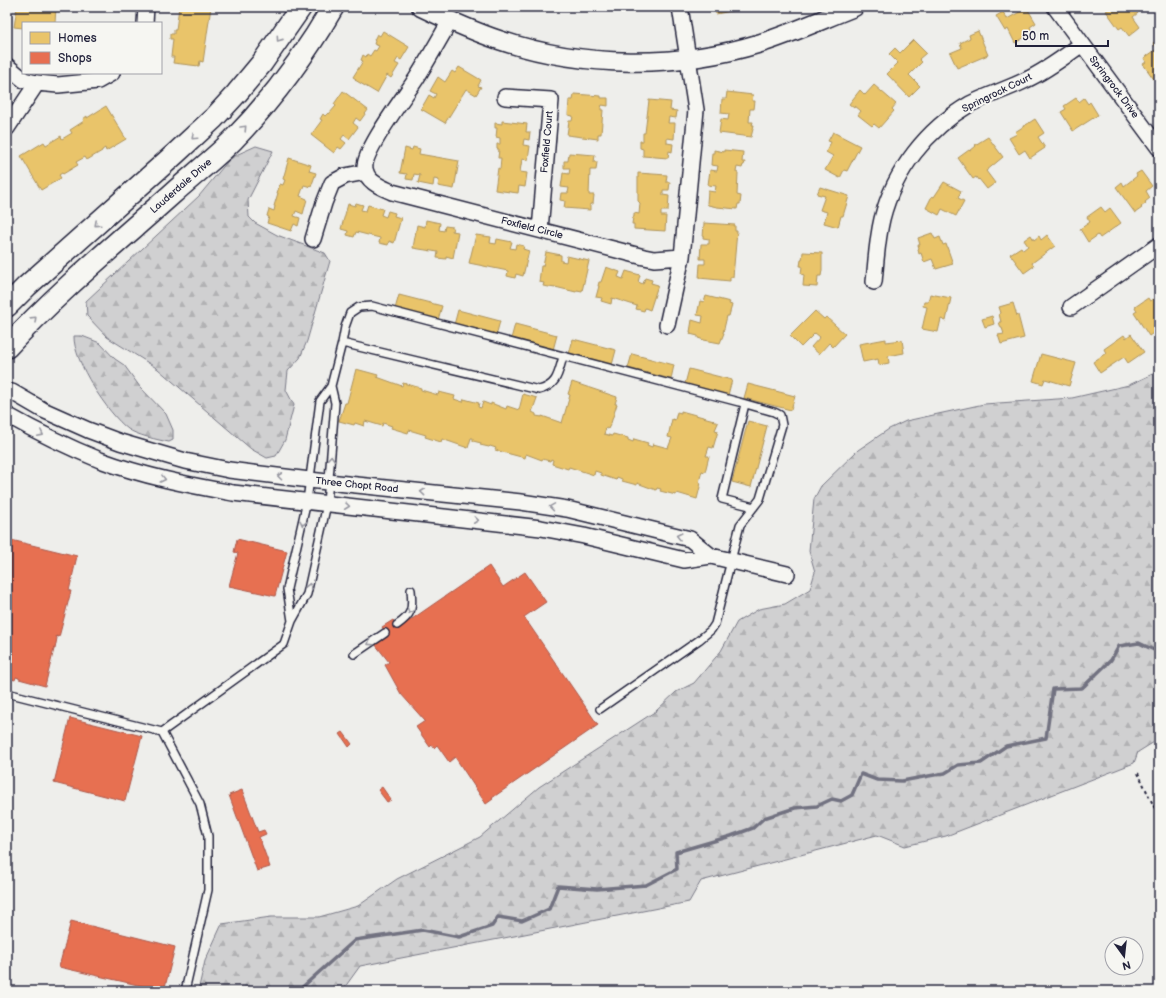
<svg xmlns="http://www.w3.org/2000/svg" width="1166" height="998" viewBox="0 0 1166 998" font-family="'Balsamiq Sans',sans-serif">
<defs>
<pattern id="forest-firs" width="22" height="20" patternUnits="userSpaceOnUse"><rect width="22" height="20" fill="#d0d0d1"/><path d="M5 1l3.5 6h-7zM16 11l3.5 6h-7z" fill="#b2b2b4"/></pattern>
</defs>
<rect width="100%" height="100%" fill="#eeeeeb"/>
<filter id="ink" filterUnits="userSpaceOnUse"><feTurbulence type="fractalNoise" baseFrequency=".025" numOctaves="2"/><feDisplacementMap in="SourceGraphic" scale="8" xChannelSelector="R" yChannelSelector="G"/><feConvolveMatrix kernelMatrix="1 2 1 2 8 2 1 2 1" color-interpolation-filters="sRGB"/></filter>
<g filter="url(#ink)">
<path fill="url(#forest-firs)" stroke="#797986" d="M256 146 273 151 248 200 249 217 255 223 277 235 325 253 330 261 307 341 300 358 288 371 286 390 294 405 285 440 276 456 267 458 251 449 158 369 107 337 87 316 86 301 199 196 228 161 236 155Z
M74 336H82L100 343 115 359 124 365 140 387 166 414 173 430V440L169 442C158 440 136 435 128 429 108 414 73 361 74 336Z
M1159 371V739L1138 752 1134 763 946 836 905 846 877 835 701 881 689 902 360 966 342 991H198L205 961 222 924 271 917H319L358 906 397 879 480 837 539 787 656 711 676 692 694 683 721 651 737 622 759 609 785 604 810 589 815 572 809 551 814 499 821 486 858 450 889 429 906 421 984 404 1072 398 1129 385Z"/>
<path fill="#e9c46a" stroke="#ad935c" d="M17 7H56L55 23H23V28L14 27Z
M179 7H211L203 62 200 61 199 66 173 63 174 57H171L173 39H170V34H174V30H176Z
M715 7H735L736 10 716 14Z
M1112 7H1133L1138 13 1133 17 1140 27 1129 36 1122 27 1119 29 1106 11Z
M1027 8 1036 23 1030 27 1032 31 1026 34 1027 36 1015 43 1008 29 1005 31 996 16 1003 12 1007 19Z
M383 31 409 47 401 60 398 58 395 63 399 65 391 78 387 75 377 93 355 80 356 79 353 77 363 61 361 60 363 55 366 57 367 54 370 56 374 50 376 51 379 46 374 44 375 41 374 40 377 34 380 36Z
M978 31 988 55 957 68 950 53 962 48 960 43 970 38 969 35Z
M1159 39V84L1158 85 1143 64 1146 62 1144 58 1157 49 1153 43Z
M913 40 926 53 919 59 922 62 909 75 920 86 909 97 887 74 898 63 889 54 895 48 900 53Z
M459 67 481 80 478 86 481 87 476 95 466 89 445 123 421 109 429 95 434 98 436 94 430 91 438 77 445 82 452 71 455 73Z
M874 85 896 104 892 109 894 111 879 128 874 124 872 126 858 115 861 111 855 106 854 108 849 104 860 90 865 95Z
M343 91 368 110 360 121 356 118 353 123 358 127 349 139 344 135 341 139 346 143 341 149 338 147 334 153 311 135 322 120 320 119 323 114 325 116 328 113 329 114 336 106 334 104Z
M727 92 753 95 752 101H755L754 109H750L749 122H753L752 125H754L751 137 719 133 721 119 728 120 729 114 721 113 722 99H726Z
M574 94 601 96V98H608V106L602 105 601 108V110H603L601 134H598V139L567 135 569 121H572L573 116 568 115 569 100H573Z
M1076 98 1079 102 1084 98 1088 104 1090 102 1098 115 1073 131 1061 112 1066 109 1064 106Z
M649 100 671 102 670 110 677 111 676 118 669 117 668 123H675L674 139 667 138V143L673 144 672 152 669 151 668 158 643 156V149L640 148V141H643V133H645Z
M106 106 126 139 106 151 105 148 102 150V151L87 160 85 157 76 162 78 165 63 174 62 173 59 175 61 178 41 190 21 156 44 142 46 145 61 136 62 139 72 133 70 130 84 121 83 119 87 116V118Z
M1035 119 1044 133 1038 137 1045 148 1030 158 1025 150 1019 154 1009 138 1017 134 1015 132Z
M502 121 527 124 526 132H530L529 140 524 139 523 145 530 146 528 160 522 159 520 172 527 173 525 187 519 186 518 193 495 190 498 168 500 169 501 158H498L499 149H497V144H500V138L496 137 497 128H495V123L502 124Z
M833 132 860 146 847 171 844 170 840 178 825 170 833 156 826 152 831 142 828 141Z
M988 137 1003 157 986 171 995 183 987 189 979 179 978 180 976 177 973 179 958 158 969 150 970 151 976 146 975 145Z
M413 147 420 149 419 154 459 161 454 189 438 186 439 180 434 179 433 186 418 183 420 175 414 174 413 180 406 179 407 174 400 173 405 148 412 150Z
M714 150 724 152V150L743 152 742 162H745L744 165H743L742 168 737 167 736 172 738 173 737 195 741 196 740 204H738L737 209 717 207 708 205 707 203 708 191 715 192 716 186 708 185 710 170 717 171 718 166 711 165 712 153H714Z
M569 153 595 155 594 162H597L596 170H590L589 195H594L593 204H590V210L564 208 565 201 560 200 561 193H568L569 188 561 187 563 173 569 174 570 168H564V161H568Z
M289 158 311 165 309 171 316 173 311 187 304 185 300 196 307 199 303 214 296 211 294 216 300 218 298 226 294 224 291 231 267 223 269 217 267 216 269 209 274 211 275 206H274L278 193H277L280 184 283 185 285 180 283 179Z
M1141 171 1152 186 1146 191 1150 198 1145 202 1146 203 1141 207 1142 208 1135 213 1116 187 1122 182 1124 186 1137 176 1136 174Z
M638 173 667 175 666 182H670L669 190H663V195L669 196 668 211H661V216H666L665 231 634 229V224H632L633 217H634V213L639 214 640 203 638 201Z
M944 182 961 191 958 198 964 201 956 216 942 209 939 215 926 208 932 196 934 197Z
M820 187 849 196 843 216H841L838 227 824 223 827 212 820 210 825 196 817 194Z
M356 203 363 205 361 210 366 211 368 205 383 209 381 215 386 217 388 211 395 213 394 216 401 218 394 243 389 241 388 245 379 243 380 238 356 232 354 237 347 235 348 231 341 229 348 204 355 206Z
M1101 207 1105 212 1110 208 1121 223 1100 238 1098 235 1088 242 1080 229 1090 222 1087 217Z
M426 220 440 223 439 230 444 231 445 226 453 227 452 231 458 232 453 258 446 256V259L437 258 438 252 413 248 417 225 425 227Z
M704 223 735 225V231H737L733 277H730V281L699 278 700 264H705V259H700L701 244H709V239L703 238Z
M932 233 935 239 940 237 943 245 946 244 953 264 936 269 932 259 924 262 921 253 919 254 918 249 919 248 918 245H920L918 238Z
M476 235 491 237 490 243 496 244 497 239 512 242 510 248 515 249 516 244 524 246 523 249 529 251 523 276 516 274 515 278 507 276 508 271 469 263Z
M1031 235 1034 240 1039 236 1041 240 1047 235 1055 246 1032 263 1034 266 1024 273 1010 254 1021 247 1023 250 1028 246 1024 240Z
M546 252 561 255V261L566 262 567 256 589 261 582 291 577 290 576 292 555 287V288L543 286 544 283 539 282 541 266H543Z
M803 252 822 253V270L821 276H818L817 287 803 286 804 275 801 274 802 266H800L801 260H802Z
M606 267 620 272 618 277 623 279 626 271 640 275 638 282 643 284 645 278 652 280 651 283 658 285 650 310 645 308 644 311 636 309 637 306 612 298 611 304 601 301 602 298 596 297 599 286H598L599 282H601Z
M930 294 951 298 946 321 941 319 938 332 922 329 927 307 923 306 924 302H928Z
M399 295 442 306 438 320 395 309Z
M706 296 730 302 729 304 732 305 729 316H727L723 333H724L720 343 704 340 698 338V336L690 334 691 332H690L692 320 702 323 703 316 697 315 700 301 704 302Z
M1148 298 1150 301 1153 299 1155 301 1159 298V322L1156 324 1159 329 1149 336 1134 313 1137 311 1135 307Z
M1013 303 1017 316 1018 315 1024 338 1001 344 998 335 1004 334 1002 328H1001L999 322H1001L999 314 1001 313 999 307Z
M458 310 500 321 496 336 454 325Z
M815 311 824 319 826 317 845 334 833 347 829 343 819 354 811 347 820 337 815 333 801 347 790 336Z
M992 316 994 324 985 327 982 319Z
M515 324 557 335 553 350 511 339Z
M1131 334 1144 352 1128 363 1124 357 1100 373 1093 362 1106 353 1104 349 1124 335 1126 338Z
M573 339 616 350 612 365 569 354Z
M886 339V342L902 340 904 353 888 356 889 363 879 365 878 359 863 362 859 344Z
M632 354 674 365 671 379 628 368Z
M1041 354 1076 363 1069 386 1045 379 1043 384 1033 381Z
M356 369 378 375 377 377 402 386 403 383 421 388V390L438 395 439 392 455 396 454 399 463 402 464 399 479 403 478 407 481 408 483 402 491 405V403L506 409 507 406 519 410 523 394 537 398 532 412 536 414V416L542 417V416L562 423 570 395 568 394 572 382 617 397 615 404H617L611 423 608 429 606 428 604 434 612 436 613 434 628 438V440L633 442 634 439 648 443 647 445 652 447 653 444 668 448 672 438 668 437 672 419 675 420 677 412 681 413V411L714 420 713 421 718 423 715 430 718 431 713 448 709 447 706 456H709L705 472 702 471 699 482 701 483 697 499 677 493 676 495 660 491 661 489 657 488 656 490 637 483V485L622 481V479L617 477 616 480 601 475V473L595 471 594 475 569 467 568 469 552 464 553 460 551 459 550 461 542 459V460L526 454 525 458 495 450 496 448 490 446 489 447 480 445 481 443 473 441V438H471L468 448 442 439 441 442 425 437 426 435 409 430 408 433 391 428 392 426 383 423 382 426 365 421 364 426 355 423 354 425 339 421 345 403H347Z
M689 369 732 380 728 395 685 384Z
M748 384 795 396 791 410 744 398Z
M748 421 767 426 751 487 732 482Z"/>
<path fill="#e76f51" stroke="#ac584a" d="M7 539 77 556 69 591H71L59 637 56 636 57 638 55 649 53 648 54 649 45 686 19 679V678L16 677 15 680 7 678Z
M237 539 287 551 275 596 229 586 238 553 234 552Z
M489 566 503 587 525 572 546 602 524 617 598 725 492 798 493 799 486 804 455 757 449 762 437 745 434 748 432 745 430 747 416 727 425 721 401 694 385 665 389 662 375 644 387 635 382 627 393 620 399 628Z
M70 718 142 736 125 801 54 783Z
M343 732 352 744 349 747 340 734Z
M382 787 391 800 387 802 378 790Z
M242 790 258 832 264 830 266 834 259 837 270 867 257 871 229 795Z
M71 921 175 947 164 991 59 967Z"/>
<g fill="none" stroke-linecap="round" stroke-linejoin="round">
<path stroke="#727281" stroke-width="3.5" d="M298 991 355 940 423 930 459 937 492 926 498 917 522 921 549 909 558 886 597 889 646 885 677 869 676 852 731 836 753 828 764 818 795 808 817 806 832 799 841 801 852 795 861 774 877 780 902 781 945 773 958 765 981 763 1006 746 1046 738 1053 689 1082 688 1111 660 1119 646 1139 643 1154 650 1159 647"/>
<g stroke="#22223b" stroke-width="10">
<path id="service" d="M342 343 539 390C558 385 558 373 563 357
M331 386 342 343 345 327 350 313 359 307 372 306 739 402 774 412 780 415 782 425 760 499 740 525 715 624 711 630 699 640 600 709
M745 404 722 499 754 507
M397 625C412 615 413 609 411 590
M354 654 385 633
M7 693 162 732 284 644 292 621 307 594 327 504 335 403 331 386 320 401 307 501 287 589 292 621
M162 732 200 804 208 836V890L185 991"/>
</g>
<g stroke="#22223b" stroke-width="18">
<path id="minor" d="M1055 7 1159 148
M450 21C439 40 428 60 416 79 405 96 362 152 365 169 367 182 381 187 392 192L644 257 654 259 682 257
M145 23 146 7
M7 66 24 80 37 83 58 85 98 81 112 73
M505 97 551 100 540 230
M7 128 37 83
M313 239 324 203 332 183 345 176 366 172
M874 282C876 261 877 240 882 219 894 171 927 129 970 104 988 95 1008 89 1026 80 1046 71 1064 57 1082 44
M1071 307 1159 245
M667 325 682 257 696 110 680 7
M7 391 12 392 43 410 88 430 120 442 185 461 229 470 318 481 521 502 567 509 690 539 711 556
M7 415C37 432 68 447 100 460 143 476 188 485 233 493L541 528 584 536 684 560 711 556 787 574"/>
</g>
<g stroke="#22223b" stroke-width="21">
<path id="tertiary" d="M421 7C446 19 472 31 499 40 582 68 677 69 761 43 793 33 823 19 854 7"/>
</g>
<g stroke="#22223b" stroke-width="24">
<path id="secondary" d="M7 306 27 286 175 154 214 118 237 93 262 63 301 7
M7 347C58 292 116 244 172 194 192 176 214 159 233 140 272 100 305 55 333 7"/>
</g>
<path stroke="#22223b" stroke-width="2" stroke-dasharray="3 3" stroke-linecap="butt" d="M1138 773 1159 817"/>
<use href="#service" stroke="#f6f6f2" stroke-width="7"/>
<use href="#minor" stroke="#f6f6f2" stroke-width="15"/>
<use href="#tertiary" stroke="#f6f6f2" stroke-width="18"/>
<use href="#secondary" stroke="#f6f6f2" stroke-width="21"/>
</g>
<defs><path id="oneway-chevron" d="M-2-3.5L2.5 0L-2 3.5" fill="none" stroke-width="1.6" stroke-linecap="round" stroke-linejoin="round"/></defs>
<g stroke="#9797a0">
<use href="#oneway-chevron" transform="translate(279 39) rotate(125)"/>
<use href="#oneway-chevron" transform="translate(244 128) rotate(-47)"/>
<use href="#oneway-chevron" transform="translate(194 137) rotate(137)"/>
<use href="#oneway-chevron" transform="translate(97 224) rotate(138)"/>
<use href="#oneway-chevron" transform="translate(34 319) rotate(-44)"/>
<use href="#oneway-chevron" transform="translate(41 434) rotate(27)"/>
<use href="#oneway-chevron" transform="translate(331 458) rotate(-86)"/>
<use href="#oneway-chevron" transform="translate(280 476) rotate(-173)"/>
<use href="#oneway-chevron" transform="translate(163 479) rotate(14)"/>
<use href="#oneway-chevron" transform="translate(423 492) rotate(-174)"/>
<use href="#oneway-chevron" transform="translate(347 506) rotate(6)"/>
<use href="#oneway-chevron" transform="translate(552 507) rotate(-171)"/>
<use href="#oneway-chevron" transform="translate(476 520) rotate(6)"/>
<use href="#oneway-chevron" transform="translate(303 523) rotate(103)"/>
<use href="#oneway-chevron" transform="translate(679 536) rotate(-166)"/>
<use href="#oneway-chevron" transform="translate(309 586) rotate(-78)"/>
<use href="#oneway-chevron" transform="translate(410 611) rotate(110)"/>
<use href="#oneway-chevron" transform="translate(370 643) rotate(146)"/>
</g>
</g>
<g text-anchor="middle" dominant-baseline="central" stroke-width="4" stroke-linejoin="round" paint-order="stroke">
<g font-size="10" fill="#22223b" stroke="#f6f6f2">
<text transform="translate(1114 87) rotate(53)">Springrock Drive</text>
<text transform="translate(997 93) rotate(-26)">Springrock Court</text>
<text transform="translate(547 142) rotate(-85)">Foxfield Court</text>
<text transform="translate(181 186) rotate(-41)">Lauderdale Drive</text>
<text transform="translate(532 228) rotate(14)">Foxfield Circle</text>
<text transform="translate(357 485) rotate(6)">Three Chopt Road</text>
</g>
</g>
<rect width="1166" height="998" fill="none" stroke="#f6f6f2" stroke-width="24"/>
<rect x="12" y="12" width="1142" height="974" fill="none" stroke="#22223b" stroke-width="1.5" filter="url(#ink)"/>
<rect x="22" y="22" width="140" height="52" fill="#f6f6f2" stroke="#a1a1a9"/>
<rect x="30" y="32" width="20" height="12" fill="#e9c46a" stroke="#a1a1a9"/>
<text x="58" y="42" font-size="12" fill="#22223b">Homes</text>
<rect x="30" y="52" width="20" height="12" fill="#e76f51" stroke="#a1a1a9"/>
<text x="58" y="62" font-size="12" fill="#22223b">Shops</text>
<g transform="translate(1124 956) rotate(165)"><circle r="19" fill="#f6f6f2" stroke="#a1a1a9"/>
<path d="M0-3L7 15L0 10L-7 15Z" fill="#22223b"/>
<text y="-6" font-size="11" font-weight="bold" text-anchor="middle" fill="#22223b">N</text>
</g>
<path d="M1016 40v6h92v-6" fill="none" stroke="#22223b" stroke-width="2"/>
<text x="1022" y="40" font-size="12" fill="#22223b" stroke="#f6f6f2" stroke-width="3" paint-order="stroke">50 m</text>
</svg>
